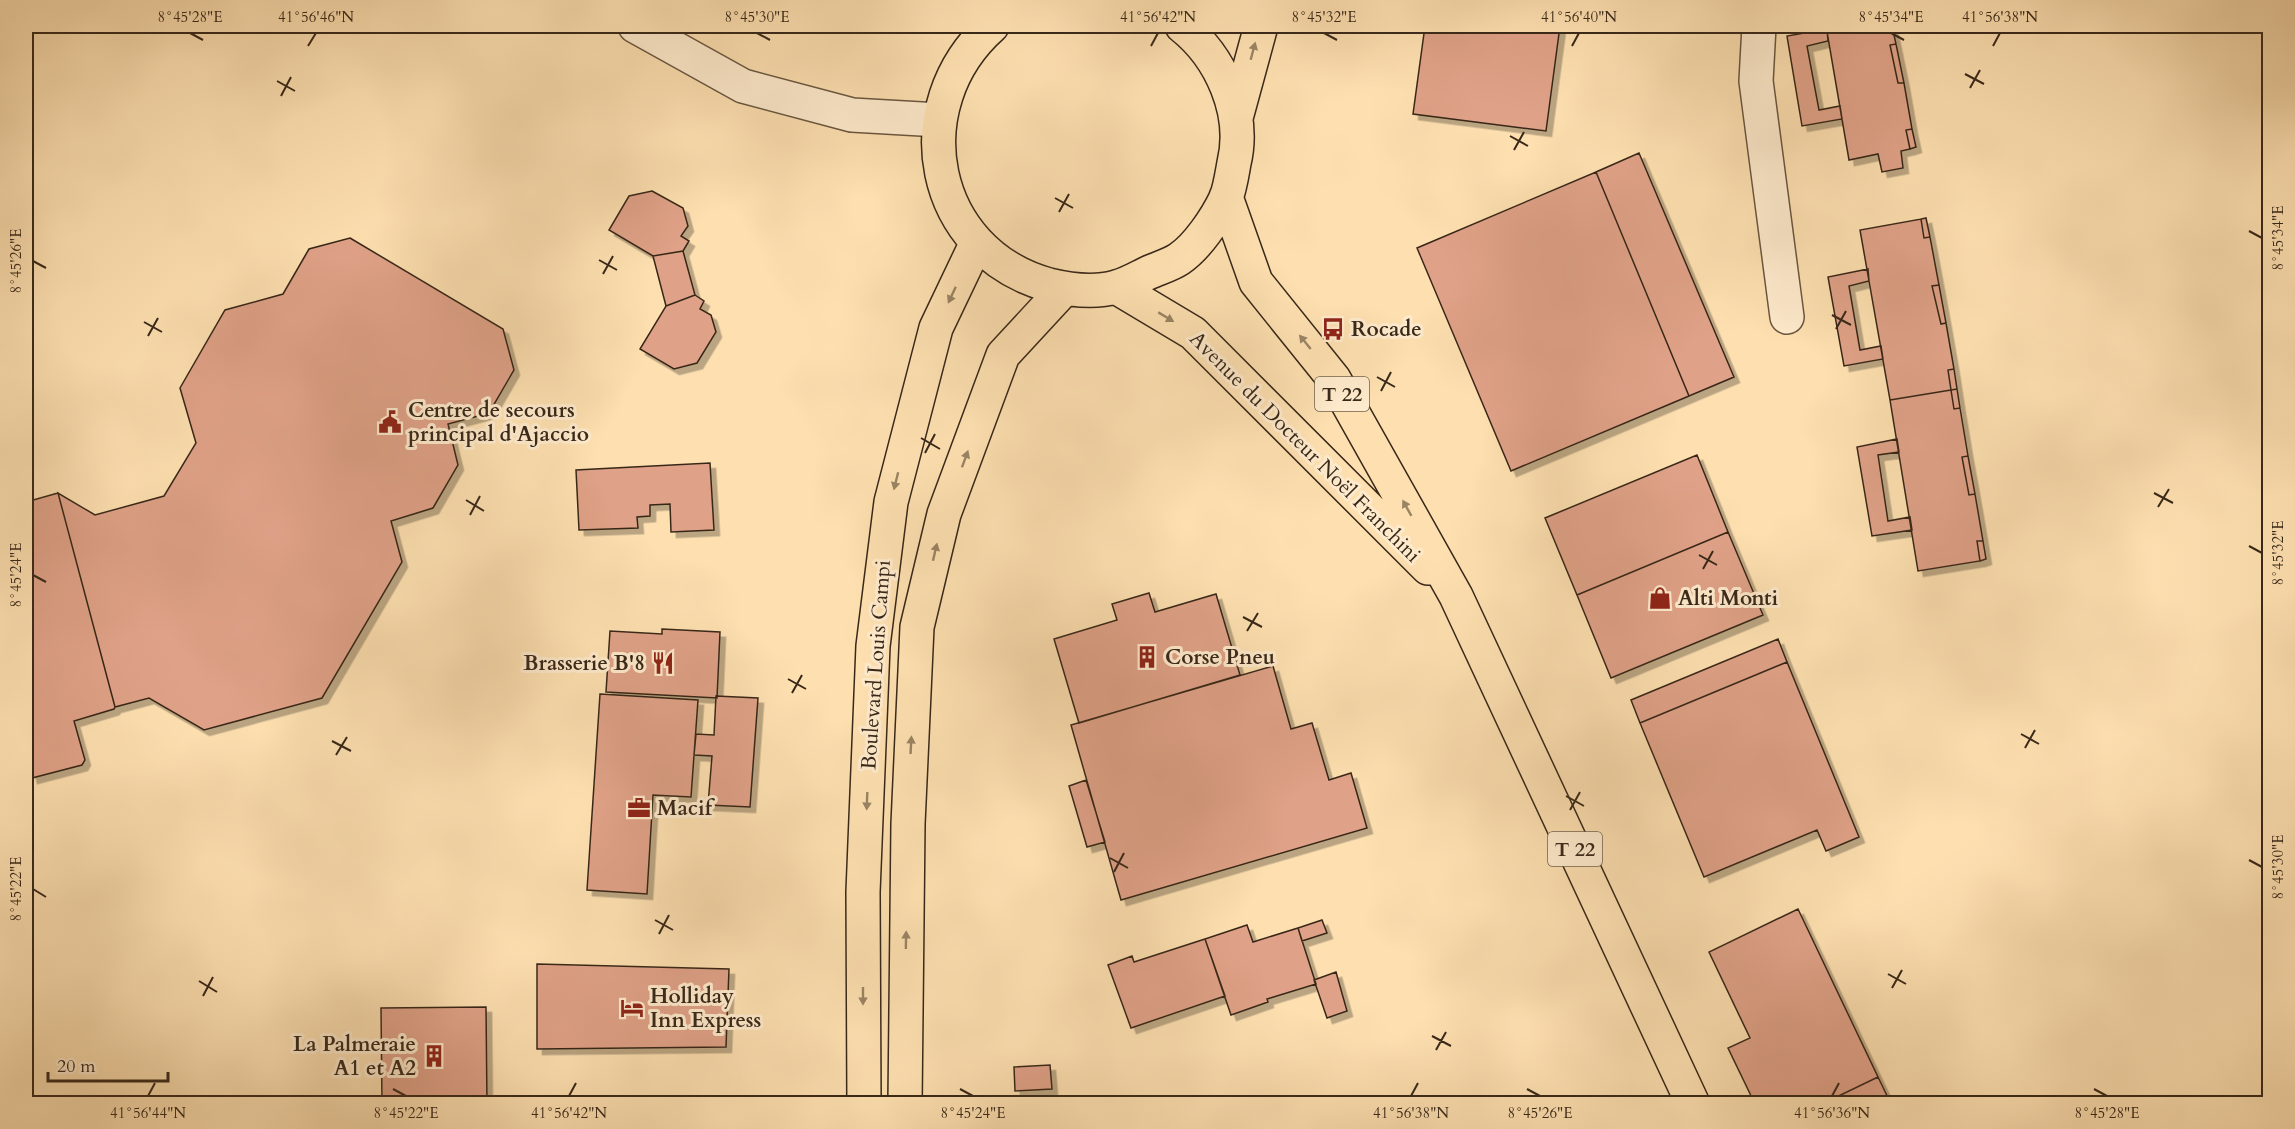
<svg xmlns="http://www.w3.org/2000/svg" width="2295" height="1129" viewBox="0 0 2295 1129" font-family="Cardo,serif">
<defs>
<filter id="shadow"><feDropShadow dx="5.5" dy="5.5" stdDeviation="0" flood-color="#0004"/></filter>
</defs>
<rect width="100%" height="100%" fill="#fddfb0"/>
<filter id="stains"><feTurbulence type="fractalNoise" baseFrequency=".00333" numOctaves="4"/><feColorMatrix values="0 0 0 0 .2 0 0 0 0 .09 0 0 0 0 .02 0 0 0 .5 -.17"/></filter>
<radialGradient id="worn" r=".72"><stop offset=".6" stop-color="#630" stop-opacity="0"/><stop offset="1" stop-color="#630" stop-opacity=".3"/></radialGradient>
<path fill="#dfa187" stroke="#382819" stroke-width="1.5" filter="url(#shadow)" d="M1425 26H1560L1546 131 1413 114Z
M1826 26H1892L1896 44 1890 45 1898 83H1904L1912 129 1906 130 1910 149 1901 151 1903 168 1882 172 1878 154 1849 160Z
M1827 29 1828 41 1807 46 1819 110 1840 106 1842 119 1802 126 1787 36Z
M1896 44 1904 83H1898L1890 45Z
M1912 129 1916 147 1910 149 1906 130Z
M1639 153 1734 377 1689 396 1596 172Z
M1596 172 1689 396 1511 471 1417 248Z
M652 191 683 208 688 226 681 236 689 241 683 251 653 256 609 230 629 196Z
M1926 218 1930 237 1924 238 1921 219Z
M1921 219 1924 238 1930 237 1939 285 1932 286 1941 324 1946 323 1954 369 1948 370 1951 390 1890 400 1860 230Z
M350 238 503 329 514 370 489 413 448 424 458 465 433 508 391 521 402 562 322 698 204 730 149 698 115 707 58 493 95 515 164 496 196 443 180 388 225 310 283 294 309 249Z
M683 251 695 295 666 306 653 256Z
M1868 269 1869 281 1849 286 1860 350 1881 346 1883 359 1844 366 1828 277Z
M1939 285 1946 323 1941 324 1932 286Z
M695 295 704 301 700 309 711 315 716 332 697 363 674 369 640 349 666 306Z
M1954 369 1957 389 1951 390 1948 370Z
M1957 389 1960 408 1954 409 1951 390Z
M1951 390 1954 409 1960 408 1968 456 1962 457 1969 495 1975 494 1983 541H1977L1980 561 1918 571 1890 400Z
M1897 439 1899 452 1878 455 1888 521 1910 517 1912 530 1872 536 1857 447Z
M1697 455 1728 532 1577 595 1545 518Z
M1968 456 1975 494 1969 495 1962 457Z
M710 463 714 530 671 532 670 504 650 505V516L637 517 638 528 579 530 576 470Z
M58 493 115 707 114 709 74 721 85 760 82 765 32 778 26 753V502Z
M1728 532 1763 615 1611 678 1577 595Z
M1977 541H1983L1986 559 1980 561Z
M1149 593 1155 612 1216 594 1240 675 1079 723 1054 639 1117 620 1112 604Z
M662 629 720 632 717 698 606 692 610 631 662 634Z
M1778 639 1787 662 1640 723 1631 700Z
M1787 662 1859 837 1826 851 1817 830 1704 877 1640 723Z
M1273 666 1291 729 1312 723 1329 780 1351 773 1367 828 1121 900 1071 725Z
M600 694 698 700 691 797 653 795 647 894 587 890Z
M716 696 758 698 750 807 708 805 712 756 694 755 696 734 714 735Z
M1086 780 1105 842 1087 847 1069 786Z
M1798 909 1878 1077 1822 1104H1755L1728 1048 1750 1038 1709 952Z
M1322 920 1327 933 1302 941 1298 928Z
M1247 925 1253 942 1298 928 1316 984 1267 999 1268 1002 1231 1015 1205 939Z
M1205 939 1225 996 1131 1028 1108 965 1132 956 1134 962Z
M537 964 729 969 726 1047 537 1049Z
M1336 972 1347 1011 1327 1018 1314 980Z
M486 1007 487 1104H382L381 1008Z
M1050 1065 1052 1089 1015 1091 1014 1067Z
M1878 1077 1891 1104H1822Z"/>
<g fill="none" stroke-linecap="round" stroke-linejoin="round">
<g stroke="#69563f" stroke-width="36">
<path id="minor" d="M635 26 743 86 852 115 939 120
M1759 26 1756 81 1787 317"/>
</g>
<g stroke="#382819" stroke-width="36">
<path id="major" d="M992 26C902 106 929 252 1049 285 1070 290 1095 293 1116 287 1128 284 1139 277 1150 272 1159 268 1170 265 1179 259 1197 247 1216 219 1226 198 1230 188 1232 174 1234 163 1246 113 1221 57 1182 26
M1236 118 1261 26
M1226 197 1256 282 1334 379 1456 596 1693 1104
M1116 287 1193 333 1428 568
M864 1104 863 892 873 646 891 502 936 328 977 242
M905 1104 908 824 917 627 944 514 1003 355 1064 289"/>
</g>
<use href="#minor" stroke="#feeacc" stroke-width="33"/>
<use href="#major" stroke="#fddfb0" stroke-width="33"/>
</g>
<defs><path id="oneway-solid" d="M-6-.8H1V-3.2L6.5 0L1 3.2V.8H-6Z" transform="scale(1.5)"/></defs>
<g fill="#9a8464">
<use href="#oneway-solid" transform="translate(1253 51) rotate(-75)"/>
<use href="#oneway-solid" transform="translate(952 295) rotate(115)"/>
<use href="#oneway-solid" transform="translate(1166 317) rotate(31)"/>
<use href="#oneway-solid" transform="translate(1305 342) rotate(-129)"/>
<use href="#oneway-solid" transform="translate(965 459) rotate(-70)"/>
<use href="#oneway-solid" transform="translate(896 481) rotate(104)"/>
<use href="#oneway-solid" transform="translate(1407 508) rotate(-119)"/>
<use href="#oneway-solid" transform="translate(935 552) rotate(-77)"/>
<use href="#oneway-solid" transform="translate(911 745) rotate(-87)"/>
<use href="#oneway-solid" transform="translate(867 801) rotate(92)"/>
<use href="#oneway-solid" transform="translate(906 940) rotate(-89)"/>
<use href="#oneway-solid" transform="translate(863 996) rotate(90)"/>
</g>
<path fill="none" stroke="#382819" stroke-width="2" d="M190 33 203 40M757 33 770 40M1324 33 1337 40M1891 33 1904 40M308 46 316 33M1151 46 1158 33M1572 46 1579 33M1993 46 2000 33M1965 74 1984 84M277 81 295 91M1970 88 1980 70M281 96 291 77M1510 136 1528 146M1514 150 1524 132M1055 198 1073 208M1059 212 1069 194M2249 231 2262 238M599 260 617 270M33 261 46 268M603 274 613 256M1832 315 1851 325M144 322 162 332M1836 329 1846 311M148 336 158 318M1377 377 1395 387M1381 391 1391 372M921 438 940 449M925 453 935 434M2154 493 2173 503M466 500 484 511M2158 507 2169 489M470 515 480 496M2249 546 2262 553M1699 555 1717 565M1703 569 1713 551M33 575 46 582M1243 617 1262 627M1247 631 1258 613M788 679 806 689M792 693 802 675M2021 734 2039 744M332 741 351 751M2025 748 2035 730M336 755 347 737M1566 796 1584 806M1570 810 1580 792M1110 858 1128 868M2249 860 2262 867M1114 872 1124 853M33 889 46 897M655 920 673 930M659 934 669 915M1888 974 1906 984M199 981 217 992M1892 988 1902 970M203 996 213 977M1432 1036 1451 1046M1436 1050 1446 1032M393 1089 406 1096M960 1089 973 1096M1527 1089 1540 1096M2094 1089 2107 1096M148 1096 155 1083M569 1096 576 1083M1411 1096 1418 1083M1832 1096 1839 1083"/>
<defs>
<g id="bus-bare" transform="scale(1.8)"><path d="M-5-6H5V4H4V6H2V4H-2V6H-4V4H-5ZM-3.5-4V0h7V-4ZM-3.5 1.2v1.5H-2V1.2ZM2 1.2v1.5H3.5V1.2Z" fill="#8f2418" stroke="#feeacc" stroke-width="2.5" paint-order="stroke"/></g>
<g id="civic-bare" transform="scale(1.8)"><path d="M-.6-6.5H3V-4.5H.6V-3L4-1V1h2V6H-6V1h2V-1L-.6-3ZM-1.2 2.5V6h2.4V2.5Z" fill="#8f2418" stroke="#feeacc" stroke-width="2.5" paint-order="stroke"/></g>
<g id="shop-bare" transform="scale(1.8)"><path d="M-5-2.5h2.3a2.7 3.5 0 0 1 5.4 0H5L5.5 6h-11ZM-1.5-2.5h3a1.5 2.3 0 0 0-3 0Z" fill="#8f2418" stroke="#feeacc" stroke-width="2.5" paint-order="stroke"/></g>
<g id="building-bare" transform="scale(1.8)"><path d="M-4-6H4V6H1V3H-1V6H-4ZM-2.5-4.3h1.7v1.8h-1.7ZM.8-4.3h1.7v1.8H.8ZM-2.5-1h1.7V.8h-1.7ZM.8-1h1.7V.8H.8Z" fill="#8f2418" stroke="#feeacc" stroke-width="2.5" paint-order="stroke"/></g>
<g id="restaurant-bare" transform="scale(1.8)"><path d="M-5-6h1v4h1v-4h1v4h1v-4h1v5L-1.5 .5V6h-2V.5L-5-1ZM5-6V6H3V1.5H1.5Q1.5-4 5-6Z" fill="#8f2418" stroke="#feeacc" stroke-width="2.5" paint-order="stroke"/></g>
<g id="office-bare" transform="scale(1.8)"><path d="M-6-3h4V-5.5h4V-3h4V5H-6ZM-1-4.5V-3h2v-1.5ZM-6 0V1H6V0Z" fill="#8f2418" stroke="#feeacc" stroke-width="2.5" paint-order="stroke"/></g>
<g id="hotel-bare" transform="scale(1.8)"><path d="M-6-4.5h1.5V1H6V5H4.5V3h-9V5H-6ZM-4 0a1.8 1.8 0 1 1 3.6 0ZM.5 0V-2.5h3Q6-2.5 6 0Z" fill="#8f2418" stroke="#feeacc" stroke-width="2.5" paint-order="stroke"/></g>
</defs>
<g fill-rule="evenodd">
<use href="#bus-bare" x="1333" y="329"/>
<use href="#civic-bare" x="390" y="422"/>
<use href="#shop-bare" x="1660" y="598"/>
<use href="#building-bare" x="1147" y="657"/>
<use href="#restaurant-bare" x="663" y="663"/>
<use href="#office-bare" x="639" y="808"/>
<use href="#hotel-bare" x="632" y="1008"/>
<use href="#building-bare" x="434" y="1056"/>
</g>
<g text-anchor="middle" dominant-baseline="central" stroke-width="6" stroke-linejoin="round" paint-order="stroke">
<g fill="#feeacc" stroke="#73624f" stroke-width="1.5">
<rect x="1315" y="377" width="54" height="34" rx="4.5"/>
<rect x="1548" y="832" width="54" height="34" rx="4.5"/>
</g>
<g font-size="20" font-weight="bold" fill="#382819">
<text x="1342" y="394">T 22</text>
<text x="1575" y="849">T 22</text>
</g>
<g font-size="21" font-weight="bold" fill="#382819" stroke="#feeacc" text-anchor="start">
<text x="1351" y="329">Rocade</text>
<text x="408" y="410">Centre de secours<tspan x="408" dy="24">principal d'Ajaccio</tspan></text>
<text x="1678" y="598">Alti Monti</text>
<text x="1165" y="657">Corse Pneu</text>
<text x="645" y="663" text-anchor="end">Brasserie B'8</text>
<text x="657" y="808">Macif</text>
<text x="650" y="996">Holliday<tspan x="650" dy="24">Inn Express</tspan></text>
<text x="416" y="1044" text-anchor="end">La Palmeraie<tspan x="416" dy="24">A1 et A2</tspan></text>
</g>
<g font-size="21" fill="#382819" stroke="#feeacc">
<text transform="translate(1305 447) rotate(45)">Avenue du Docteur Noël Franchini</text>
<text transform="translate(876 665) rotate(-86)">Boulevard Louis Campi</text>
</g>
</g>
<rect width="2295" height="1129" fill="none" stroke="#fddfb0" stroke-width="66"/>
<path d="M48 1072v9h120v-9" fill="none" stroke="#382819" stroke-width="3"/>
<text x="57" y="1072" font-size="18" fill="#382819" stroke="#feeacc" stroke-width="4.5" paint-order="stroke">20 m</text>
<rect x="33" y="33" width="2229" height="1063" fill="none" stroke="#382819" stroke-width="2"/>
<g font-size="15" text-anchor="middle" fill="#382819">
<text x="190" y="22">8°45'28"E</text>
<text x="316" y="22">41°56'46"N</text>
<text x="757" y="22">8°45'30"E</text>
<text x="1158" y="22">41°56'42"N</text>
<text x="1324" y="22">8°45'32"E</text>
<text x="1579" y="22">41°56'40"N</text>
<text x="1891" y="22">8°45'34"E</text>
<text x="2000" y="22">41°56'38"N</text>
<text transform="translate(2278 238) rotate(-90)" y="5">8°45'34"E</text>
<text transform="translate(16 261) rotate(-90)" y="5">8°45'26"E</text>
<text transform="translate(2278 553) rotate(-90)" y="5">8°45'32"E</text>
<text transform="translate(16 575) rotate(-90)" y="5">8°45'24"E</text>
<text transform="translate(2278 867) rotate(-90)" y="5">8°45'30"E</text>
<text transform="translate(16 889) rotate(-90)" y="5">8°45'22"E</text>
<text x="148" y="1118">41°56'44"N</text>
<text x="406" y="1118">8°45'22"E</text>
<text x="569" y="1118">41°56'42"N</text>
<text x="973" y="1118">8°45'24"E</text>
<text x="1411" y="1118">41°56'38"N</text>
<text x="1540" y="1118">8°45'26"E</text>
<text x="1832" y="1118">41°56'36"N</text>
<text x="2107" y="1118">8°45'28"E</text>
</g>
<rect width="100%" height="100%" filter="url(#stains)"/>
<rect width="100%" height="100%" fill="url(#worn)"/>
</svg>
